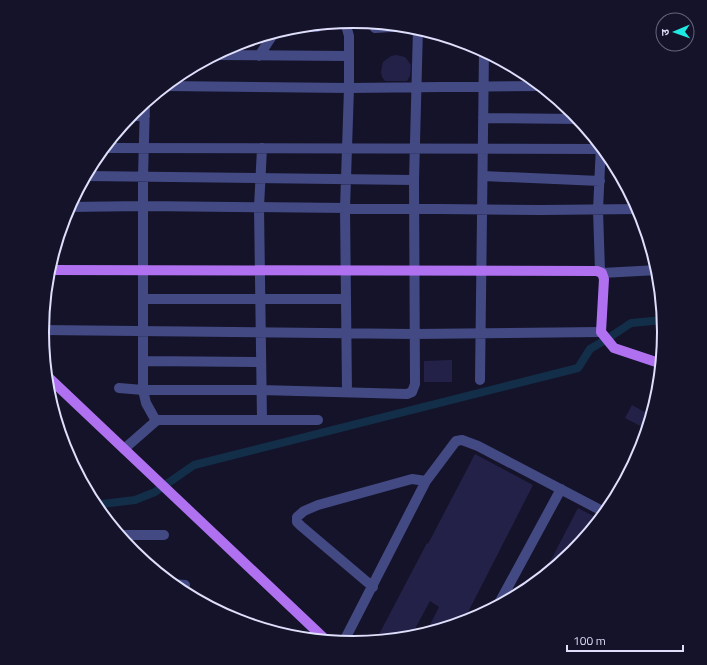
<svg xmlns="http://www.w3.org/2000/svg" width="707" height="665" viewBox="0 0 707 665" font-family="'Titillium Web','Noto Sans Devanagari',sans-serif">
<rect width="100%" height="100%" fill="#141329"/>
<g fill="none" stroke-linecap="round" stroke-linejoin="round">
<path stroke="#132e48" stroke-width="8" d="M94 505 135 500 155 492 194 465 578 368 590 349 607 339 631 323 664 320"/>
</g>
<path fill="#242148" d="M396 55 405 57 411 65 410 76 407 81H385L382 77 381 72 383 62 391 56Z
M452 360V382H424V361Z
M632 405 652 416 648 430 625 418Z
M475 454 533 485 462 624 425 635 439 607 430 601 410 638 375 642 427 543 428 544Z
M578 508 601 520 574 553 540 581Z"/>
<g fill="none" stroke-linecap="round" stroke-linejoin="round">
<path stroke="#434983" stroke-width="10" d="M345 22 349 36V88L542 86
M298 26 317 27
M375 28 406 26
M214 55 349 56
M259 56 274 33
M165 86 349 88 345 208 347 392
M145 103 143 177V390L146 403 156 421
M130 116H145
M483 118 579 119
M104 148 604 149
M262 148 259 207 262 420
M86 176 414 180
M483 176 600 181
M69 207 144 206 541 210 639 209
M600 271 598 210 601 145
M602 273 658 270
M144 299H346
M42 330 414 334 601 332
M144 361 261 362
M480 380 484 51
M119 388 143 390H261L407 394 412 392 415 384 414 180 418 28
M124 449 156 421 159 420H318
M118 535H164
M172 584 185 585
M373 587 301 526 297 522V517L304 511 318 505 412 479 426 481
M497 607 561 489
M346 637 358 643
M343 643 426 481 456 441 462 440 478 446 606 513"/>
<path stroke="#b071f1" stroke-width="10" d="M49 270 597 271 602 273 604 279 601 332 614 348 662 364
M46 375 328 642"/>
</g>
<path d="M0 0H707V665H0ZM49 332a304 304 0 1 1 608 0a304 304 0 1 1-608 0Z" fill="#141329" fill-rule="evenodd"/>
<path fill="none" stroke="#dfdffc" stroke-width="2" d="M49 332a304 304 0 1 1 608 0a304 304 0 1 1-608 0Z"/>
<g transform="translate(675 32) rotate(268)"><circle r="19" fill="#141329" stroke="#65657d"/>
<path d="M0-3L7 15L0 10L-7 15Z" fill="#1ee9e3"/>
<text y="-6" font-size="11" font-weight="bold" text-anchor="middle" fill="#dfdffc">उ</text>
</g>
<path d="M567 645v6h116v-6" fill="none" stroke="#dfdffc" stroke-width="2"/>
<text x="573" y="645" font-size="12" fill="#dfdffc" stroke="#141329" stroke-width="3" paint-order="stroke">100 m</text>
</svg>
